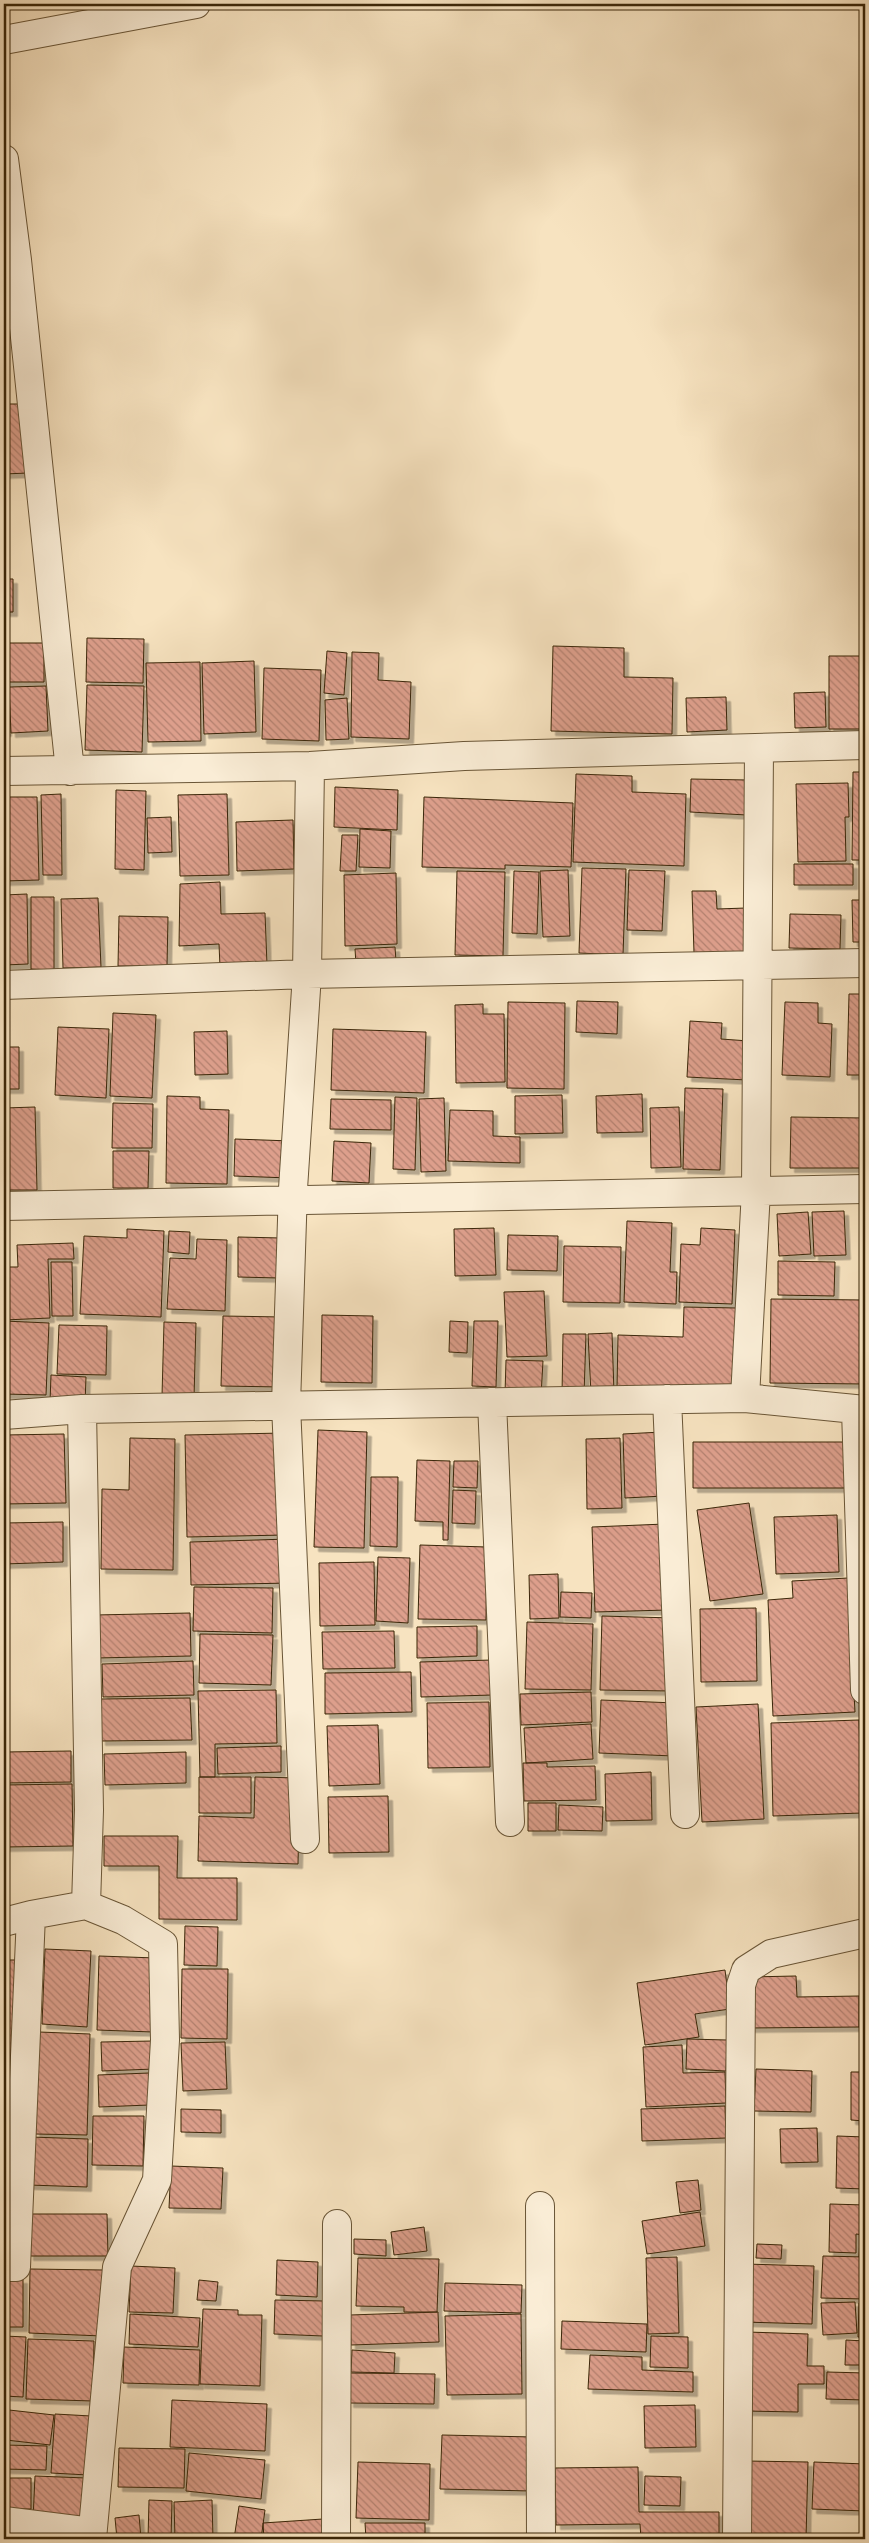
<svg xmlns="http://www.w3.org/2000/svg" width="869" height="2543" viewBox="0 0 869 2543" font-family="'IM FELL Great Primer',serif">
<defs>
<pattern id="building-back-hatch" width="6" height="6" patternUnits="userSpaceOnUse" patternTransform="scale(1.25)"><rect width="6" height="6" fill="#dd9f8c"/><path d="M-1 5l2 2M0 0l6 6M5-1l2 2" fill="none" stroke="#b48170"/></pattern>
<filter id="shadow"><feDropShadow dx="4.5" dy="4.5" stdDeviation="0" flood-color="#0004"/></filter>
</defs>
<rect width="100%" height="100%" fill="#f7e3c0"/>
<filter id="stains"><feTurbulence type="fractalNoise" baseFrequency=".004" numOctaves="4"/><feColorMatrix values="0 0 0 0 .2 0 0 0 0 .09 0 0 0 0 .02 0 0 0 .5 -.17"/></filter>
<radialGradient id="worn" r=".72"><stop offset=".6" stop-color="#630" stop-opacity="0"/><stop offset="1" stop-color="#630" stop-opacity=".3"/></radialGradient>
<path fill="url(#building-back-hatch)" stroke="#3a2608" filter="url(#shadow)" d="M4 404H26L28 473 4 474Z
M4 579H13V612H4Z
M87 638 144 639 143 683 86 682Z
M6 643H44V682H6Z
M553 646 624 648V677L673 678 672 734 551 731Z
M327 651 347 653 344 695 324 693Z
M352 652 379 653 378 680 411 682 409 739 351 737Z
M829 656H865V729H829Z
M254 661 256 732 204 734 202 663Z
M200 662 201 741 148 742 146 663Z
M264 668 321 670 319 741 262 739Z
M87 685 144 686 142 752 85 750Z
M4 686H6L7 732H4Z
M46 686 48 731 11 733 9 687Z
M825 692 826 727 795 728 794 693Z
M726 697 727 730 687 732 686 698Z
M347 698 349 739 326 740 325 700Z
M853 772H865V860H852Z
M576 774 632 776V792L686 794 684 866 573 862Z
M691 779 748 780 747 815 690 812Z
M848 783 849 817H845L846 861 798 862 796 784Z
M335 787 398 790 397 830 334 827Z
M116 790 146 791 144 870 115 869Z
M61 794 62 875H43L41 795Z
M227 794 229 875 180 876 178 795Z
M4 797H37L39 880 4 881Z
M424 797 573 803 571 867 505 865V869L422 867Z
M171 817 172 852 148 853 147 818Z
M293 820 294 869 237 871 236 822Z
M360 829 391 831 390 868 359 867Z
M342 835H358L356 871H340Z
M794 864H853V885H794Z
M582 868 626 869 623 955 579 953Z
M568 870 570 936 543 937 540 871Z
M629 870 665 871 662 931 627 930Z
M457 871 505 872 503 956 455 955Z
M514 871 539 872 537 934 512 933Z
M396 873 397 944 345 946 344 875Z
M220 882 221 914 265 913 267 965 220 967 219 944 179 946 180 884Z
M692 891H716L717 909 746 908 747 952 694 953Z
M27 894 28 964 4 965V895Z
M31 897H54V970L31 969Z
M98 898 101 967 63 968 61 899Z
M852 900H865V942H853Z
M790 914 841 915 840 949 789 948Z
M119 916 168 917 167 966H118Z
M395 947 396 961 356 964 355 949Z
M849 994H865V1075H847Z
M577 1001 618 1002 617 1034 576 1032Z
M508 1002 565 1003 564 1089 507 1088Z
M785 1002 818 1003V1023L832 1024 830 1077 782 1075Z
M483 1004V1014H504L505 1082 456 1083 455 1005Z
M113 1013 156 1015 152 1098 110 1096Z
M690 1021 722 1023 721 1039 749 1041 747 1080 687 1077Z
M58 1027 109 1029 106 1098 55 1095Z
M333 1029 426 1032 424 1093 331 1090Z
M227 1031 228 1074 195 1075 194 1032Z
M4 1047H19V1089H4Z
M685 1088 723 1089 720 1170 683 1169Z
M642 1094 643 1132 597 1133 596 1096Z
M562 1095 563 1133 515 1134V1096Z
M167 1096 200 1097V1109L229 1110 227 1184 166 1183Z
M395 1097 417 1098 415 1170 393 1169Z
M444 1098 446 1171 421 1172 419 1099Z
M331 1099 391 1100V1130L330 1129Z
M113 1103 153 1104 152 1148H112Z
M35 1107 37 1190H4V1108Z
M679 1107 681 1167 651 1168 650 1108Z
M450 1110 493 1111V1136L520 1137V1163L448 1161Z
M791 1117 865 1118V1168H790Z
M235 1139 291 1141 290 1178 234 1176Z
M334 1141 371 1143 369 1183 332 1181Z
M113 1151H149L148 1188H113Z
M844 1211 846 1255 814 1256 812 1212Z
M808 1212 811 1254 779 1256 777 1214Z
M627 1221 672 1223 670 1272H677L676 1304 624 1302Z
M494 1228 496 1275 455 1276 454 1229Z
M701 1228 735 1230 732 1304 679 1302 681 1244 700 1245Z
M127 1229 164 1231 161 1317 80 1314 84 1236 127 1238Z
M169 1231 190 1232 189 1254 168 1252Z
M508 1235 558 1236 557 1271 507 1270Z
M238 1237 281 1238 279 1278 238 1277Z
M197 1239 227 1240 225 1311 167 1309 170 1258 196 1259Z
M73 1243 74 1259H48L50 1318 4 1320V1267H18L17 1245Z
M564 1246 621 1247 620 1303 563 1302Z
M778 1261 835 1262 834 1296 778 1295Z
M51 1262H72L73 1316H52Z
M544 1291 547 1356 507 1357 504 1292Z
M771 1299 865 1300V1384L770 1383Z
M684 1307 737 1308 735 1392 617 1388 618 1335 683 1337Z
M322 1315 373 1316 372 1383 321 1382Z
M223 1316 283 1317 282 1387 221 1386Z
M4 1321 49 1323 46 1395 4 1394Z
M450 1321 468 1322 467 1353 449 1352Z
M474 1321H498L496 1387 472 1386Z
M164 1322 196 1323 194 1398 162 1396Z
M59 1325 107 1326 106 1375 57 1374Z
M612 1333 614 1393 591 1394 588 1334Z
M563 1334H586L584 1395H562Z
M506 1360 543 1361 541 1396 505 1394Z
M51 1375 86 1377 85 1404 50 1402Z
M318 1430 367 1432 364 1548 314 1547Z
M662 1432 664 1496 625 1498 623 1434Z
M284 1433 285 1535 187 1537 185 1435Z
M64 1434 66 1503 4 1504V1435Z
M130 1438 175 1439 173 1570 101 1569 102 1489 129 1490Z
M620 1438 622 1508 587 1509 586 1439Z
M693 1442H849V1488H693Z
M417 1460 450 1461 448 1540H443V1522L415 1521Z
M454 1461H478L477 1488 453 1487Z
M371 1477H398L397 1547 370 1546Z
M453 1490 476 1491 475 1524 452 1523Z
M749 1503 763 1594 710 1601 697 1510Z
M837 1515 839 1572 776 1574 774 1517Z
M63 1522V1562L4 1564V1523Z
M665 1524 668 1610 595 1612 592 1527Z
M289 1539 290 1583 191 1585 190 1542Z
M420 1545 487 1547 486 1620 418 1619Z
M378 1557 410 1558 408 1623 376 1621Z
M374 1562 375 1625 320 1626 319 1563Z
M558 1574 559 1618 530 1619 529 1575Z
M848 1578 855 1712 773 1716 768 1600 793 1598 792 1581Z
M194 1587 273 1588 272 1633 193 1631Z
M561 1592 592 1593 591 1618 560 1617Z
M756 1608 757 1681 701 1682 700 1609Z
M190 1613 191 1656 96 1658 95 1615Z
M602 1616 673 1618 672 1691 600 1690Z
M527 1622 593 1624 591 1690 525 1689Z
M477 1626V1656L417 1658V1627Z
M394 1631 395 1668 323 1669 322 1632Z
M200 1634 273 1635 271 1685 199 1683Z
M492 1660 493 1695 421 1697 420 1662Z
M193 1661 194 1695 103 1697 102 1664Z
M411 1672 412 1712 325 1714V1673Z
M276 1690 277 1743 215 1744V1777H200L198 1691Z
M591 1692 592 1722 521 1725 520 1694Z
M190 1698 192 1740 101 1741 100 1699Z
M601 1700 675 1703 674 1756 599 1753Z
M489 1702 490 1767 428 1768 427 1703Z
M758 1704 764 1819 702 1822 696 1707Z
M859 1720 862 1813 773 1816 771 1723Z
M591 1724 593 1759 526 1763 524 1728Z
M378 1725 380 1784 329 1786 327 1726Z
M281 1746V1772L218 1774 217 1748Z
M71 1751V1782L4 1783V1752Z
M186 1752V1783L105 1785 104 1754Z
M523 1763H547V1767L595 1766 596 1800 524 1801Z
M651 1772 652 1820 606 1821 605 1774Z
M199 1777H251V1813H199Z
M255 1777 300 1778 298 1864 198 1861 199 1816 254 1818Z
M72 1784 73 1846 4 1847V1785Z
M388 1796 389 1852 329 1853 328 1797Z
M528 1803H556V1831H528Z
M559 1805 603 1807 602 1831 558 1830Z
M104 1836H178L177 1878H237V1920L159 1919V1866H104Z
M185 1926 218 1927 217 1966 184 1965Z
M45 1949 91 1951 87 2027 42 2024Z
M99 1956 156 1958 153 2032 97 2030Z
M4 1960H18L19 2076H4Z
M182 1969H228L227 2039 181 2038Z
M725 1970 730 2009 695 2014 699 2037 645 2045 637 1983Z
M796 1976 797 1997 859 1996V2027L749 2028V1977Z
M39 2032 90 2034 87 2135 35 2134Z
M687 2039 727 2040 726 2071 686 2069Z
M153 2041 154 2069 102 2071 101 2042Z
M225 2042 227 2089 183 2091 181 2043Z
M682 2045 683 2073 725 2072 726 2103 646 2107 643 2047Z
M756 2069 812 2071 811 2112 754 2111Z
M851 2072H865V2121L851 2120Z
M149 2073V2105L99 2107 98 2075Z
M4 2098H6V2161H4Z
M725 2106 726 2138 642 2141 641 2109Z
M181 2109 221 2110V2133L181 2132Z
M93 2116H144L143 2166 92 2165Z
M817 2128 818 2162 781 2163 780 2129Z
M837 2136 865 2137V2189L836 2188Z
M31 2137 88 2139 87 2187 29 2185Z
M171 2166 223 2168 221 2209 169 2208Z
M698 2180 701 2210 680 2213 676 2182Z
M830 2204 865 2205V2235L856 2234V2253L829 2252Z
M700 2212 705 2246 647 2254 642 2221Z
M29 2214H107L108 2256H29Z
M424 2227 427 2251 394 2255 391 2232Z
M860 2238H865V2257H859Z
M354 2239 386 2240V2256L354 2254Z
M757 2244 782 2245 781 2259 756 2258Z
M823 2256 865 2257V2299L821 2298Z
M677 2257 679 2333 648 2334 646 2258Z
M358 2258 439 2259 437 2312H404V2307L356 2306Z
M277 2260 318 2262 317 2297 276 2295Z
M745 2264 814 2266 812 2324 743 2322Z
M131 2266 175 2268 173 2313 129 2312Z
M30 2269 104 2270 102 2336 29 2333Z
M4 2279H23V2327H4Z
M199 2280 218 2282 216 2301 197 2300Z
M445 2283 522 2285 521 2313 444 2311Z
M275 2300 325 2301 323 2336 274 2334Z
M855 2302 857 2333 823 2335 821 2303Z
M859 2303 865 2304V2337H858Z
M203 2309 238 2310V2315H262L260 2386 200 2384Z
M438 2312 439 2342 351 2345 350 2315Z
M130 2314 200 2318 198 2347 129 2344Z
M521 2314 522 2394 447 2395 445 2316Z
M562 2321 647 2324 646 2352 561 2349Z
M747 2332 808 2334 807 2366H824V2384H798V2412L745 2411Z
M4 2336 26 2337 23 2397 4 2396Z
M651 2336 688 2337V2368L650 2367Z
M28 2339 94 2341 93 2401 26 2399Z
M846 2340 865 2341V2365H845Z
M124 2347 200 2350 199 2385 123 2383Z
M352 2350 395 2353 394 2373 351 2372Z
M590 2355 642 2357V2370L693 2372V2392L588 2389Z
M827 2372 865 2373V2400L826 2399Z
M350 2373 435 2374 434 2404 349 2403Z
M172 2400 267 2404 265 2451 170 2447Z
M695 2405 696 2447 645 2448 644 2406Z
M9 2410 54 2415 50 2445 6 2440Z
M55 2414 91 2416 88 2475 51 2473Z
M442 2435 533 2437 531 2491 440 2489Z
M5 2445 47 2446 46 2470 4 2469Z
M119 2448 185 2449 184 2488 118 2487Z
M189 2453 265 2460 261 2499 186 2491Z
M746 2461 808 2462 806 2539 745 2538Z
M358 2462 430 2464 429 2520 356 2518Z
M814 2462 865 2464V2511L812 2509Z
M638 2467 639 2512H719V2539H641L640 2524 556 2525 555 2468Z
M35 2476 86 2478 84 2522 33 2520Z
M645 2476 681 2477 680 2506 644 2505Z
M4 2478H31V2509H4Z
M149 2500 172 2501 171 2539H148Z
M212 2500 213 2539H175L174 2502Z
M239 2506 265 2510 261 2539H234Z
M139 2515 141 2539H117L115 2518Z
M323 2519 325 2539H264L263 2523Z
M365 2523H425V2539H366Z"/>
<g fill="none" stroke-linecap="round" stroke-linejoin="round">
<g stroke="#695536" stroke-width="30">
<path id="minor" d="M4 40 196 4
M4 159 17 260 70 771
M4 771 310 766 464 756 865 745
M4 985 307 974 865 963
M4 1206 865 1189
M745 1398 756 1190 759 748
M667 1399 685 1814
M492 1402 510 1822
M82 1409 89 1810 86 1905 123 1920 163 1944 165 2040 157 2180 117 2267 92 2539
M856 1410 865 1690
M4 1415 82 1409 745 1398 865 1410
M305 1839 286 1405 293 1189 307 974 310 766
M4 1922 31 1915
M540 2206 541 2539
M4 2267H16L31 1915 86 1905
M4 2521 92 2532
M336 2539 337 2224
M737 2539 741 1985 746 1970 771 1954 865 1933"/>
</g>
<use href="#minor" stroke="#faedd6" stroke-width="28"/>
</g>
<rect width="869" height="2543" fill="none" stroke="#f7e3c0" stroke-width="20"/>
<rect x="5" y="5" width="859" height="2533" fill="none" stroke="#3a2608" stroke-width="2.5"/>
<rect x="10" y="10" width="849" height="2523" fill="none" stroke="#3a2608"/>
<rect width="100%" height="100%" filter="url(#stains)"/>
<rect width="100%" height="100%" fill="url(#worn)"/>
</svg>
